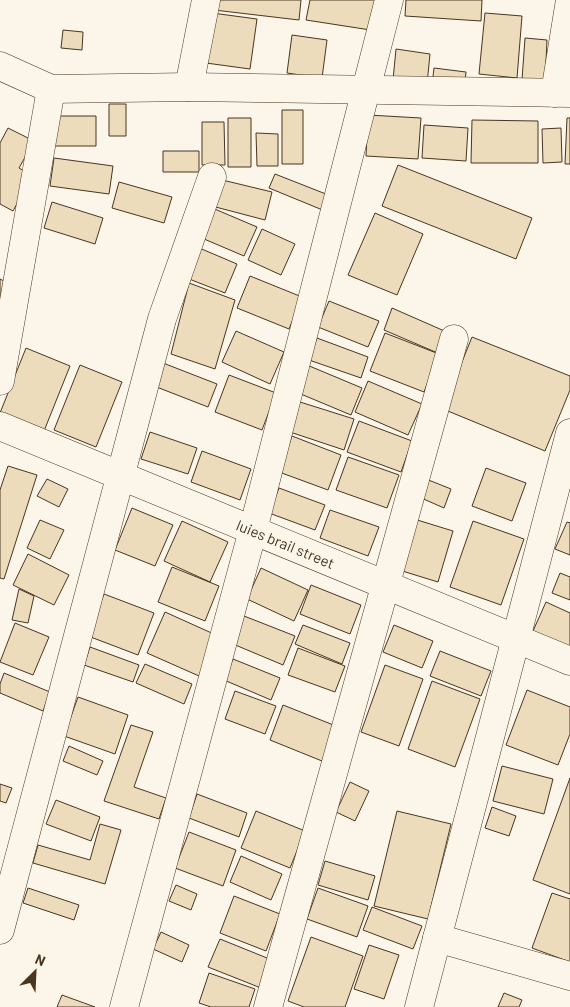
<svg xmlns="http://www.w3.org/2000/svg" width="570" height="1007" viewBox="0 0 570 1007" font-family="Barlow,sans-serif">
<rect width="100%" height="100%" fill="#fbf6e9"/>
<path fill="#ecdcbc" stroke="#4a3520" d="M215 0H301L299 20 214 10Z
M310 0H382L377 31 306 20Z
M406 0H482L481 21 405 16Z
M212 13 257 19 250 69 206 63Z
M485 13 522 16 517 78 479 74Z
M63 30 83 32 82 50 61 48Z
M292 35 327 40 322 78 287 73Z
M525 38 547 40 545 82 522 80Z
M396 49 430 54 427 84 393 80Z
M434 68 466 72 464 89 432 85Z
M109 104H126V136H109Z
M282 110H303V164H282Z
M368 115 421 118 418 159 366 156Z
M52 116H96V146H52Z
M228 118H251V167H228Z
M567 118H570V164H565Z
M472 120 538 121V163H471Z
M202 122H224L225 165H202Z
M424 125 468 128 466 161 422 158Z
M8 128 34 141 19 168 32 176 13 211 0 204V143Z
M561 128 562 162 543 163 542 129Z
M256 133 278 134V166H257Z
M163 151H199V172H163Z
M54 158 113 166 109 194 50 186Z
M398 165 532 218 516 259 382 206Z
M275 174 331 196 325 211 269 188Z
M214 178 272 192 265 220 208 205Z
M119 182 172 197 164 223 112 208Z
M52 202 103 218 95 244 44 228Z
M210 207 257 227 244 256 197 236Z
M375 213 423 234 397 295 348 275Z
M262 229 295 244 281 275 248 260Z
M197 247 237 264 225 293 184 277Z
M250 276 302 297 289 329 237 308Z
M0 279 14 286 0 314Z
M189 283 235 300 215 369 171 354Z
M329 301 379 321 368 347 318 327Z
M392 308 449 333 440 354 384 330Z
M236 331 284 352 270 384 222 362Z
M385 333 439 354 424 392 370 371Z
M472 337 570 376V390L545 451 443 409Z
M317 338 368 357 361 378 309 360Z
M26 348 70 366 44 431 0 413Z
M163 363 217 384 208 407 154 386Z
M80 365 122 382 96 447 54 430Z
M307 365 362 388 351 415 296 392Z
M229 375 276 393 262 430 215 412Z
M368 381 422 404 408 435 355 412Z
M300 402 354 419 344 450 290 432Z
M359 421 412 441 401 472 347 452Z
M150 432 197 448 188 474 141 459Z
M292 436 341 455 328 490 279 472Z
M202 451 251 469 240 500 191 482Z
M348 457 399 475 387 508 336 490Z
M8 466 37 475 4 579 0 578V490Z
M486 468 526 483 512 521 472 506Z
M47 479 68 489 59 507 37 496Z
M426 479 451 489 444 508 419 497Z
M279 488 325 505 315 530 269 513Z
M132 508 173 525 155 566 115 550Z
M330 510 379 527 368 556 320 538Z
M414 519 453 531 438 582 399 570Z
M40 520 64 530 50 559 27 548Z
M182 521 228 542 210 582 164 561Z
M473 521 524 539 501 605 450 587Z
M567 522 570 523V555L555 549Z
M28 554 69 575 54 605 13 585Z
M172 567 219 586 205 621 158 602Z
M261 568 308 590 294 621 247 599Z
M560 573 570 577V600L552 593Z
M311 585 361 605 350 634 300 614Z
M19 589 34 596 28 623 12 620Z
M104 594 154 613 138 655 88 636Z
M546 602 570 613V648L533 631Z
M165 612 216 635 199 676 147 653Z
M244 616 295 636 283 665 233 644Z
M15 623 49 637 33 675 0 662Z
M303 625 350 643 342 664 295 644Z
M394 625 433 641 422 668 383 652Z
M90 647 139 665 133 682 84 665Z
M298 648 345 666 335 692 288 675Z
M440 651 491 671 481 696 430 676Z
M233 659 280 678 271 700 224 680Z
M145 664 192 684 184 704 136 683Z
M385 665 423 679 399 746 361 732Z
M4 673 50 692 43 711 0 693V684Z
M432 681 480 699 455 767 408 749Z
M527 690 570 707V734L558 765 506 745Z
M235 691 276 706 265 734 225 719Z
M78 697 128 715 115 754 64 736Z
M283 705 336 726 322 761 270 740Z
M131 725 153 732 134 787 166 798 159 819 104 801Z
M69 746 103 761 97 775 63 761Z
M502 766 553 779 544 814 493 801Z
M570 778V894L533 880Z
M350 782 369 791 355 821 336 812Z
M0 784 12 788 6 803 0 801Z
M197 794 247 813 239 837 189 818Z
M56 800 100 817 91 841 46 824Z
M492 807 516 816 509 836 485 828Z
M256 811 305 831 290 868 241 848Z
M397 811 451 824 428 919 374 906Z
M100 824 121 830 105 884 33 863 38 845 90 860Z
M189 832 236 850 223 886 175 868Z
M241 856 282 874 271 900 230 882Z
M325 861 375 876 368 900 318 885Z
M176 885 197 894 191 910 169 901Z
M28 888 79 905 74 920 23 903Z
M318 888 368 906 357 937 307 919Z
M552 893 570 899V962L532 948Z
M234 896 280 914 266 951 220 933Z
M372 907 422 926 413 949 363 930Z
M161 932 189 945 182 962 153 949Z
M311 937 363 956 345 1007H304L288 1001Z
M220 939 272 960 261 988 208 967Z
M369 945 399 955 384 999 354 989Z
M209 973 255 989 249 1007H211L199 1003Z
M504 993 522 1000 519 1007H498Z
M62 995 95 1007H57Z"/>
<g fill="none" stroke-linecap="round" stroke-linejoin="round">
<g stroke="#4a3520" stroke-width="29">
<g id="minor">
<path d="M0 66 51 89 189 87 570 93"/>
<path d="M189 87 206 0"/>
<path d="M555 93 570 0"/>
<path d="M0 381 51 89"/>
<path id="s1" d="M0 426 570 661"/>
<path d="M0 930 162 319 212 177"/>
<path d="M437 938 570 976"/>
<path d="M124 1007 253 530 389 0"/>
<path d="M268 1007 454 339"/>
<path d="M419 1007 570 433"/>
</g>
</g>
<use href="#minor" stroke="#fbf6e9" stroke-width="28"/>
</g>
<g text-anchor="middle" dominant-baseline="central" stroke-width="4" stroke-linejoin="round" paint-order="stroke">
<g font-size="15" fill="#4a3520" stroke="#fbf6e9">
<text stroke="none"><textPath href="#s1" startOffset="309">luies brail street</textPath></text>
</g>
</g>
<g transform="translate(35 972) rotate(24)" stroke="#fbf6e9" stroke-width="4" paint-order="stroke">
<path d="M0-4L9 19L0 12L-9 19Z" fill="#4a3520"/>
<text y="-8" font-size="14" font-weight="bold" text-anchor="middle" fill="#4a3520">N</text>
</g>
</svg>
